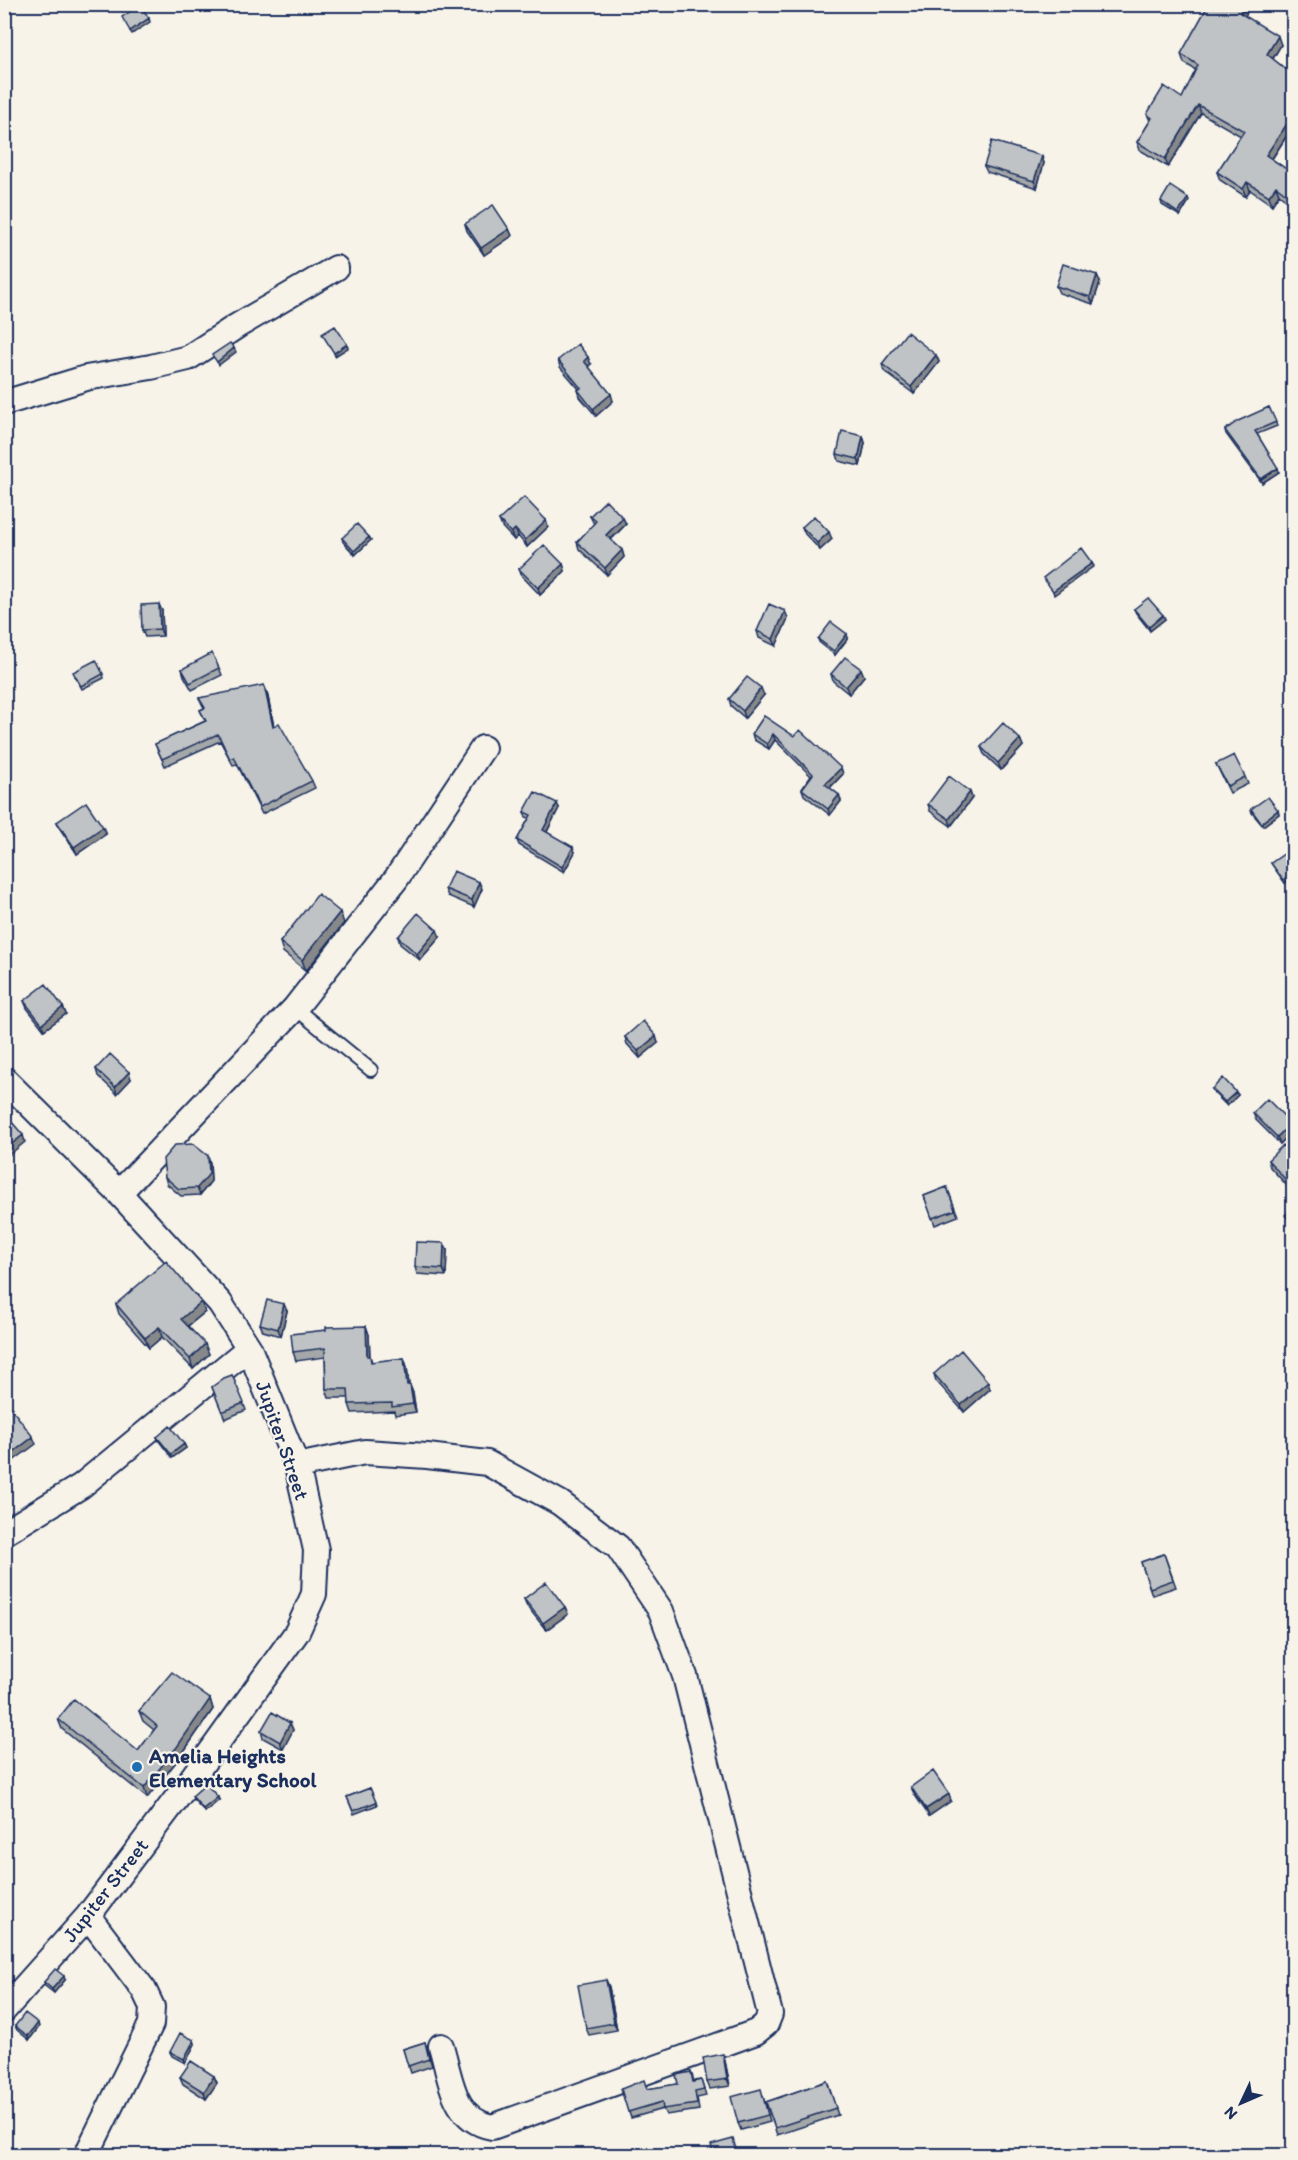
<svg xmlns="http://www.w3.org/2000/svg" width="1298" height="2160" viewBox="0 0 1298 2160" font-family="Itim,sans-serif">
<rect width="100%" height="100%" fill="#f7f3e8"/>
<filter id="ink" filterUnits="userSpaceOnUse"><feTurbulence type="fractalNoise" baseFrequency=".0167" numOctaves="2"/><feDisplacementMap in="SourceGraphic" scale="12" xChannelSelector="R" yChannelSelector="G"/><feConvolveMatrix kernelMatrix="1 2 1 2 8 2 1 2 1" color-interpolation-filters="sRGB"/></filter>
<g filter="url(#ink)">
<g fill="none" stroke-linecap="round" stroke-linejoin="round">
<g stroke="#1b2f5e" stroke-width="16">
<path id="service" d="M295 1008 371 1070"/>
</g>
<g stroke="#1b2f5e" stroke-width="28">
<path id="minor" d="M4 403 86 378 151 367 188 358 237 326 336 268
M4 1079 119 1193 220 1303 249 1348 297 1466 316 1550 314 1594 297 1632 192 1778 88 1916 4 2010
M119 1193 295 1008 396 879 483 748
M297 1466 365 1452 427 1456 487 1463 560 1503 618 1547 661 1611 685 1676 770 2014 766 2024 756 2032 492 2127C453 2120 451 2079 441 2046
M4 1533 81 1486 249 1348
M86 2156 151 2024 152 2007 144 1990 88 1916"/>
</g>
<use href="#service" stroke="#f7f3e8" stroke-width="12"/>
<use href="#minor" stroke="#f7f3e8" stroke-width="24"/>
</g>
<path fill="#a5a8a9" stroke="#1b2f5e" stroke-width="1.5" d="M1209 4H1250L1245 16 1281 45 1273 59 1293 75V126L1272 159 1292 173 1293 171V205L1279 194 1272 205 1250 190 1246 197 1220 180 1217 172 1241 136 1201 113 1168 167 1140 150 1137 142 1150 121 1147 114 1182 98 1196 70 1184 63 1181 54Z
M1044 163 1037 188 987 172 984 166Z
M1188 198 1189 201 1180 216 1162 205 1161 201Z
M465 224 509 229 512 236 484 255 467 231Z
M1097 275 1100 282 1093 304 1059 293 1056 286Z
M936 355 939 362 914 394 884 371 882 364Z
M558 360 591 364 588 366 613 401 596 416 580 397 578 390 579 389 560 367Z
M1269 407 1277 426 1257 434 1279 472 1262 483 1226 434 1225 430Z
M863 436 865 443 860 466 839 461 837 454Z
M590 516 623 518 626 524 611 540 622 550 624 557 607 575 579 549 577 542 594 524Z
M499 520 548 527 527 547 518 536 514 540 502 527Z
M802 527 832 539 820 550 805 534Z
M369 537 371 540 355 555 343 542 342 538Z
M563 564 565 571 540 595 522 576 519 569Z
M1134 609 1163 615 1165 619 1150 631 1136 613Z
M162 611 163 636 145 637 142 630Z
M788 618 776 646 759 638 757 631Z
M848 638 835 655 819 642 818 639Z
M219 668 222 675 192 690 184 676 182 669Z
M861 669 864 676 849 694 833 681 831 674Z
M103 674 104 678 82 689 75 676Z
M267 692 274 726 312 781 315 788 262 814 237 764 233 765 220 741 165 766 155 744 205 721 200 710 204 708 199 698Z
M764 695 745 718 731 706 729 699Z
M764 716 841 768 843 774 830 788 839 795 841 801 830 815 804 795 802 789 811 776 775 740 769 749 754 740 752 734Z
M1020 739 1023 746 1001 770 984 754 981 747Z
M1216 764 1245 777 1248 784 1230 793Z
M970 792 972 798 951 826 930 811 928 804Z
M559 808 547 832 575 852 564 872 519 845 517 840 529 818 526 817 524 812Z
M1251 809 1278 810 1279 814 1263 826 1252 813Z
M57 822 106 834 77 854 60 829Z
M1293 859 1285 883 1273 866 1271 863Z
M479 882 482 889 474 907 448 896 445 889Z
M344 923 306 971 283 952 280 942Z
M398 937H440L420 960 400 944Z
M24 1001 63 1007 66 1014 44 1030 27 1008Z
M625 1037 658 1043 640 1058 627 1044Z
M96 1069 131 1079 117 1094 98 1076Z
M1212 1089 1238 1095 1227 1106 1214 1093Z
M1253 1113 1293 1130V1131L1280 1144 1256 1120Z
M1293 1156V1192L1270 1167 1268 1160Z
M210 1163 211 1181 200 1195 181 1196 167 1184 165 1177Z
M947 1187 958 1216 935 1225 924 1196Z
M447 1250 446 1276 417 1274 415 1267Z
M201 1302 205 1312 188 1326 209 1354 193 1369 162 1337 149 1348 119 1314 116 1304Z
M287 1311 281 1336 263 1331 260 1324Z
M366 1326 369 1335 370 1356 372 1362 404 1358 407 1367 409 1385 413 1393 416 1412 395 1415 394 1411 352 1413 349 1404V1398H329L326 1389 325 1357 296 1361 293 1352Z
M934 1374 990 1389 964 1412 936 1381Z
M232 1375 246 1410 225 1419 212 1387Z
M157 1437 184 1444 186 1448 172 1458 159 1441Z
M1164 1554 1176 1587 1152 1595 1141 1562Z
M524 1599 565 1607 568 1614 546 1630 527 1606Z
M210 1699 213 1709 180 1757 147 1798 62 1729 58 1719 138 1751 154 1730 143 1721 139 1711Z
M290 1723 293 1730 283 1749 263 1738 261 1731Z
M911 1787 949 1794 951 1801 929 1816 914 1794Z
M370 1788 377 1805 354 1814 347 1797Z
M192 1796 219 1800 205 1812 194 1800Z
M65 1980 54 1993 45 1986 44 1982Z
M606 1980 609 1987 617 2030 589 2035 586 2028Z
M15 2026 39 2027 29 2040 17 2030Z
M194 2040 195 2044 185 2063 172 2056 170 2052Z
M425 2042 432 2066 411 2073 403 2049Z
M725 2061 730 2086 710 2089 707 2082Z
M691 2072 694 2081 701 2080 706 2096 697 2098 699 2110 666 2115 663 2109 631 2118 621 2089H647L678 2084Z
M214 2076 217 2083 206 2099 183 2084 180 2077Z
M827 2081 838 2115 777 2135 766 2102Z
M763 2096 770 2122 741 2130 738 2123Z"/>
<path fill="#86888a" stroke="#1b2f5e" stroke-width="1.5" d="M1243 4H1250L1243 22 1240 13Z
M149 18 150 22 132 34 130 31Z
M1278 36 1281 45 1270 63 1267 54Z
M1198 105 1201 113 1168 167 1165 159Z
M1291 118 1293 126 1269 163 1266 155Z
M1042 156 1044 163 1037 188 1034 181Z
M1247 182 1250 190 1246 197 1243 189Z
M1276 186 1279 194 1272 205 1269 196Z
M1188 198 1189 201 1180 216 1178 213Z
M509 229 512 236 484 255 481 248Z
M1097 275 1100 282 1093 304 1090 297Z
M347 344 348 348 335 356 334 353Z
M234 348 236 352 219 365 217 362Z
M936 355 939 362 914 394 911 387Z
M588 357 591 364 586 368 584 361Z
M611 394 613 401 596 416 593 409Z
M863 436 865 443 860 466 858 459Z
M1278 468 1279 472 1262 483 1261 479Z
M623 518 626 524 608 542 606 535Z
M546 520 548 527 527 547 525 540Z
M515 529 518 536 514 540 511 533Z
M829 532 832 539 820 550 817 543Z
M369 537 371 540 355 555 354 551Z
M622 550 624 557 607 575 605 568Z
M1092 563 1094 566 1054 595 1053 591Z
M563 564 565 571 540 595 538 588Z
M159 604 162 611 163 636 160 629Z
M785 611 788 618 776 646 773 639Z
M1163 615 1165 619 1150 631 1149 627Z
M847 634 848 638 835 655 834 651Z
M861 669 864 676 849 694 846 687Z
M264 685 267 692 275 734 273 727Z
M761 688 764 695 745 718 743 711Z
M773 734 775 740 769 749 767 744Z
M1020 739 1023 746 1001 770 998 763Z
M841 768 843 774 827 790 825 784Z
M970 792 972 798 951 826 949 819Z
M839 795 841 801 830 815 828 809Z
M557 803 559 808 545 835 543 830Z
M1278 810 1279 814 1263 826 1261 823Z
M103 827 106 834 77 854 74 847Z
M573 847 575 852 564 872 562 867Z
M1293 872V877L1285 883 1283 880Z
M479 882 482 889 474 907 472 900Z
M340 912 344 923 306 971 302 960Z
M437 930 440 937 420 960 417 954Z
M63 1007 66 1014 44 1030 42 1024Z
M656 1036 658 1043 640 1058 638 1051Z
M129 1072 131 1079 117 1094 115 1087Z
M1236 1092 1238 1095 1227 1106 1225 1102Z
M1291 1123 1293 1131 1280 1144 1277 1137Z
M23 1135 25 1142 4 1159V1150Z
M208 1156 210 1163 211 1181 200 1195 197 1188Z
M444 1243 447 1250 446 1276 443 1269Z
M201 1302 205 1312 184 1329 181 1319Z
M284 1304 287 1311 281 1336 278 1329Z
M366 1326 369 1335 370 1365 367 1356Z
M159 1327 162 1337 149 1348 145 1338Z
M205 1344 209 1354 193 1369 190 1359Z
M404 1358 407 1367 410 1394 407 1385Z
M988 1382 990 1389 964 1412 961 1405Z
M410 1385 413 1393 416 1412 413 1404Z
M33 1437 36 1444 5 1467 4 1459Z
M184 1444 186 1448 172 1458 171 1454Z
M565 1607 568 1614 546 1630 543 1623Z
M210 1699 213 1709 180 1757 147 1798 144 1788Z
M290 1723 293 1730 283 1749 280 1742Z
M949 1794 951 1801 929 1816 926 1809Z
M218 1797 219 1800 205 1812 203 1809Z
M64 1976 65 1980 54 1993 52 1989Z
M606 1980 609 1987 617 2030 614 2023Z
M38 2023 39 2027 29 2040 28 2036Z
M194 2040 195 2044 185 2063 184 2059Z
M723 2054 725 2061 730 2086 727 2079Z
M214 2076 217 2083 206 2099 204 2092Z"/>
<path fill="#c0c3c5" stroke="#1b2f5e" stroke-width="1.5" d="M1209 4H1243L1240 13 1278 36 1267 54 1293 75V120L1291 118 1266 155 1292 173 1293 171V199L1276 186 1269 196 1247 182 1243 189 1217 172 1244 131 1198 105 1165 159 1137 142 1152 118 1147 114 1164 86 1182 98 1198 65 1181 54Z
M140 5 149 18 130 31 122 17Z
M992 141 1042 156 1034 181 984 166Z
M1170 186 1188 198 1178 213 1161 201Z
M493 205 509 229 481 248 465 224Z
M1063 264 1097 275 1090 297 1056 286Z
M335 326 347 344 334 353 322 334Z
M907 332 936 355 911 387 882 364Z
M230 343 234 348 217 362 212 355Z
M578 344 588 357 584 361 611 394 593 409 578 390 581 388 558 360Z
M1269 407 1276 422 1255 431 1278 468 1261 479 1225 430 1238 421Z
M842 431 863 436 858 459 837 454Z
M524 497 546 520 525 540 515 529 511 533 499 520Z
M606 500 623 518 606 535 622 550 605 568 577 542 596 521 590 516Z
M814 516 829 532 817 543 802 527Z
M357 524 369 537 354 551 342 538Z
M544 545 563 564 538 588 519 569Z
M1081 548 1092 563 1053 591 1043 578Z
M1148 598 1163 615 1149 627 1134 609Z
M159 604 160 629 142 630 141 605Z
M769 604 785 611 773 639 757 631Z
M831 622 847 634 834 651 818 639Z
M212 653 219 668 190 683 182 669Z
M845 657 861 669 846 687 831 674Z
M96 660 103 674 81 686 73 672Z
M747 677 761 688 743 711 729 699Z
M264 685 273 727 279 723 312 781 260 807 234 757 230 759 218 734 162 759 155 744 206 721 200 710 205 708 199 698Z
M764 716 794 736 800 730 841 768 825 784 839 795 828 809 802 789 813 774 773 734 767 744 752 734Z
M1003 723 1020 739 998 763 981 747Z
M1234 755 1245 777 1228 786 1216 764Z
M949 776 970 792 949 819 928 804Z
M535 792 557 803 543 830 573 847 562 867 517 840 531 815 524 812Z
M1268 797 1278 810 1261 823 1251 809Z
M86 802 103 827 74 847 57 822Z
M1288 851 1293 859V872L1283 880 1271 863Z
M453 871 479 882 472 900 445 889Z
M318 894 340 912 302 960 280 942Z
M418 913 437 930 417 954 398 937Z
M46 984 63 1007 42 1024 24 1001Z
M643 1021 656 1036 638 1051 625 1037Z
M110 1054 129 1072 115 1087 96 1069Z
M1223 1078 1236 1092 1225 1102 1212 1089Z
M1267 1099 1291 1123 1277 1137 1253 1113Z
M4 1113 23 1135 4 1150Z
M193 1144 208 1156 209 1174 197 1188 179 1189 165 1177 163 1159 175 1145Z
M1283 1145 1293 1156V1188L1268 1160Z
M947 1187 955 1210 932 1218 924 1196Z
M1293 1208V1224L1285 1215Z
M416 1242 444 1243 443 1269 415 1267Z
M166 1261 201 1302 181 1319 205 1344 190 1359 159 1327 145 1338 116 1304Z
M267 1300 284 1304 278 1329 260 1324Z
M366 1326 367 1356H370L371 1362 404 1358 407 1385H410L413 1404 392 1407V1403L349 1404 348 1389H326L325 1348 293 1352 291 1334 326 1330V1327Z
M961 1350 988 1382 961 1405 934 1374Z
M232 1375 244 1403 222 1412 212 1387 224 1378Z
M8 1404 33 1437 4 1459V1407Z
M170 1426 184 1444 171 1454 157 1437Z
M1164 1554 1173 1580 1150 1588 1141 1562Z
M546 1582 565 1607 543 1623 524 1599Z
M172 1672 210 1699 177 1747 144 1788 58 1719 74 1699 138 1751 157 1726 139 1711Z
M272 1712 290 1723 280 1742 261 1731Z
M933 1771 949 1794 926 1809 911 1787Z
M206 1784 218 1797 203 1809 192 1796Z
M370 1788 376 1802 353 1811 347 1797Z
M55 1969 64 1976 52 1989 44 1982Z
M606 1980 614 2023 586 2028 578 1985Z
M25 2013 38 2023 28 2036 15 2026Z
M180 2033 194 2040 184 2059 170 2052Z
M425 2042 429 2059 408 2066 403 2049Z
M723 2054 727 2079 707 2082 703 2058Z
M191 2061 214 2076 204 2092 180 2077Z
M691 2072 693 2082 701 2080 704 2090 695 2092 697 2104 663 2109 662 2102 628 2112 621 2089 644 2080 647 2089 678 2084 676 2075Z
M827 2081 836 2108 775 2128 766 2102Z
M761 2089 768 2115 738 2123 731 2097Z
M733 2139 738 2156H714L711 2145Z"/>
</g>
<circle fill="#1f6fb2" stroke="#f7f3e8" stroke-width="2" cx="137" cy="1767" r="6"/>
<g text-anchor="middle" dominant-baseline="central" stroke-width="4.5" stroke-linejoin="round" paint-order="stroke">
<g font-size="21" fill="#1b2f5e" stroke="#f7f3e8">
<text transform="translate(283 1440) rotate(71)">Jupiter Street</text>
<text transform="translate(105 1890) rotate(-52)">Jupiter Street</text>
</g>
<g font-size="21" font-weight="bold" fill="#1b2f5e" stroke="#f7f3e8" text-anchor="start">
<text x="149" y="1755">Amelia Heights<tspan x="149" dy="24">Elementary School</tspan></text>
</g>
</g>
<rect width="1298" height="2160" fill="none" stroke="#f7f3e8" stroke-width="24"/>
<rect x="12" y="12" width="1274" height="2136" fill="none" stroke="#1b2f5e" stroke-width="2" filter="url(#ink)"/>
<g transform="translate(1241 2103) rotate(226)" stroke="#f7f3e8" stroke-width="4.5" paint-order="stroke">
<path d="M0-4.5L10 22L0 15L-10 22Z" fill="#1b2f5e"/>
<text y="-9" font-size="16" font-weight="bold" text-anchor="middle" fill="#1b2f5e">N</text>
</g>
</svg>
